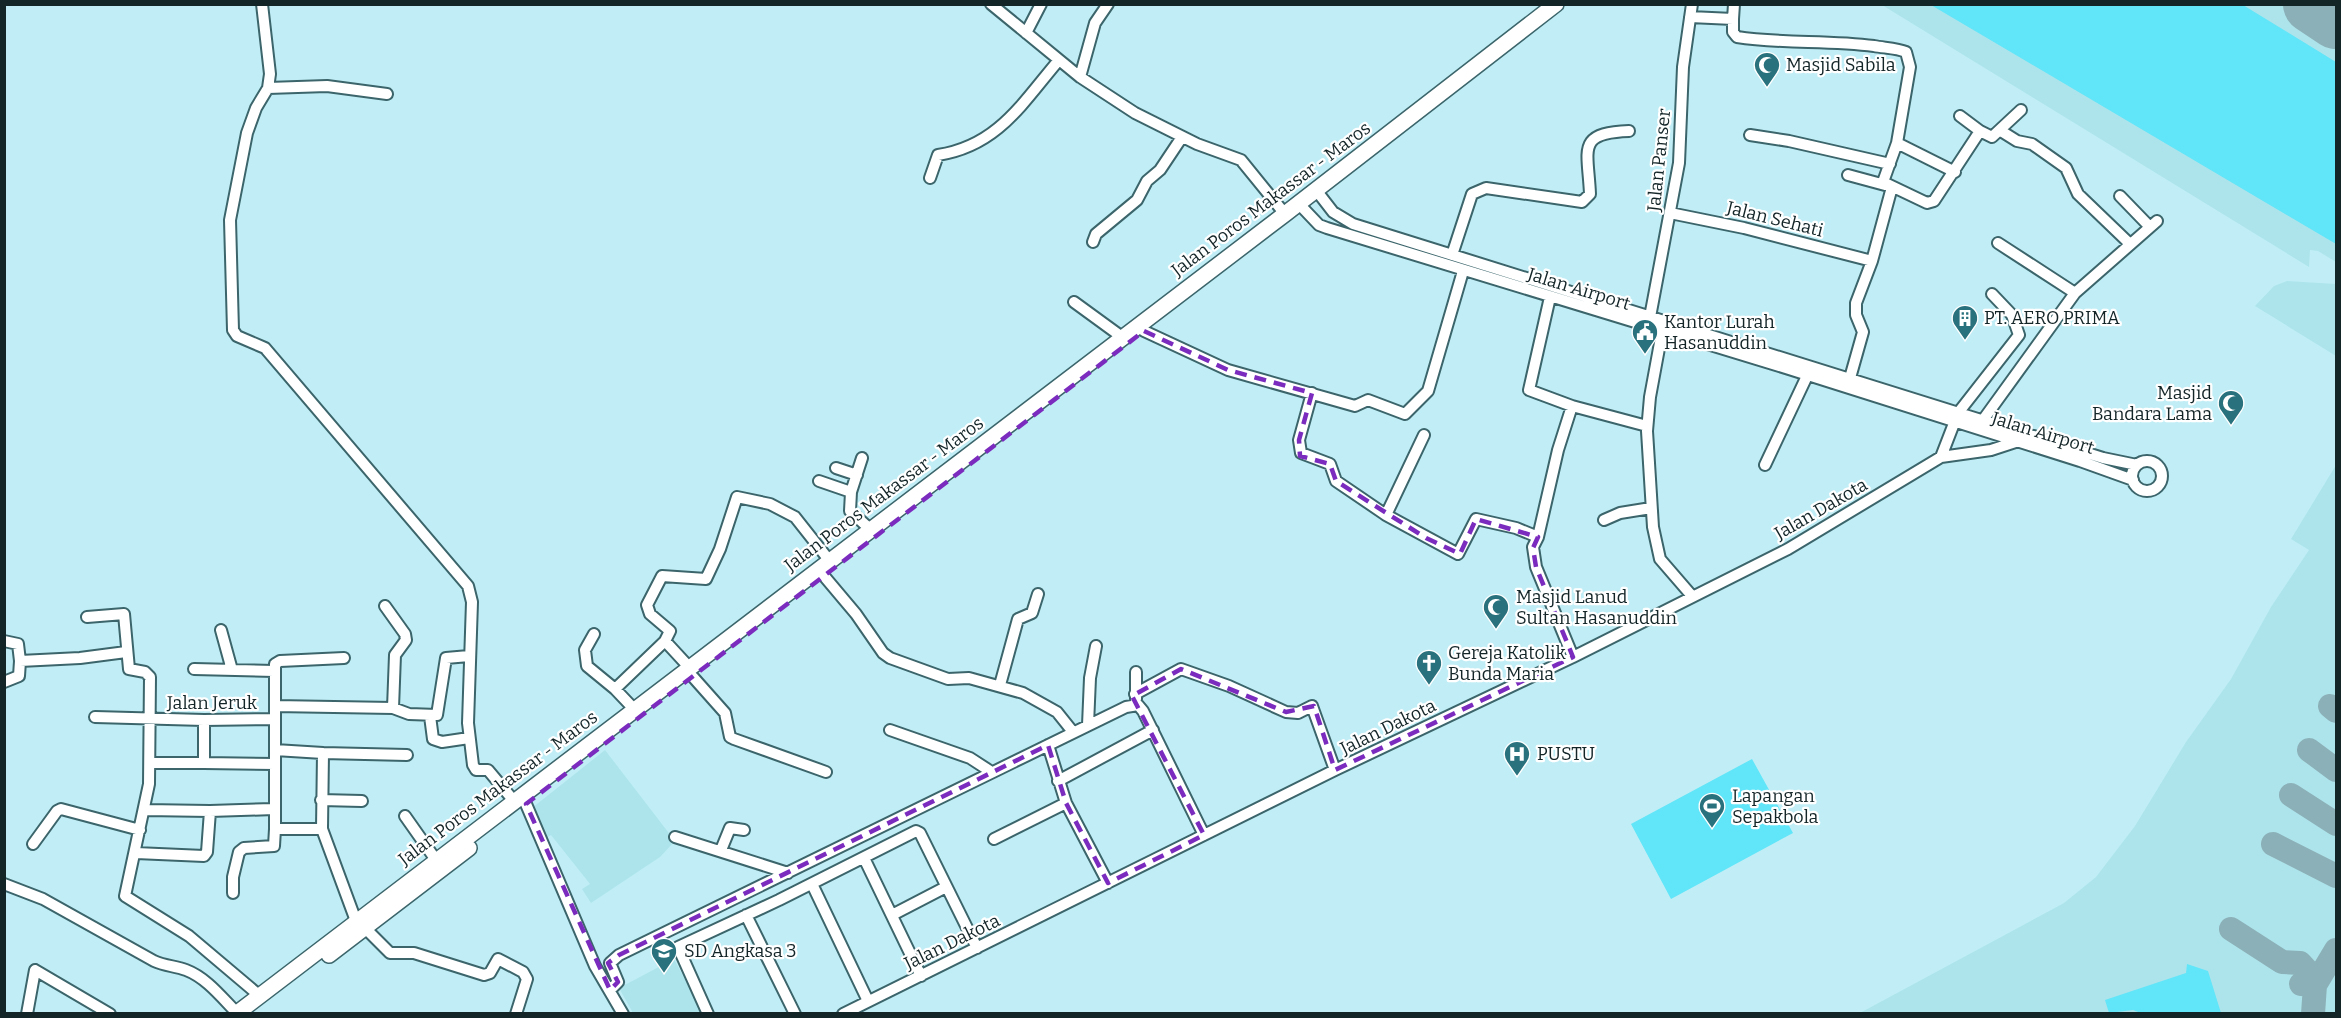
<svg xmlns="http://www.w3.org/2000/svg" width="2341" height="1018" viewBox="0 0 2341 1018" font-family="Bitter,serif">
<rect width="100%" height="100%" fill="#c1eef6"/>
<path fill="#ade4ec" d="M1882 5H2336V262L2318 251 2310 250 2309 267Z
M2287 281 2336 284V356L2255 306 2274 286Z
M2336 465V1013L1858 1014 2064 903 2096 877 2135 826 2186 742 2231 679 2271 607 2309 550 2291 539Z
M605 750 675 841 660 857 591 903 582 889 590 884 551 835 546 838 532 808Z
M674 959 703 1013H633L619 988Z"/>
<path fill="#61e5f8" d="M1931 5H2243L2336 62V244Z
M1752 759 1793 833 1671 899 1631 824Z
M2187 964 2208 971 2221 1013 2143 1014 2133 1010 2109 1013 2105 1000 2186 973Z"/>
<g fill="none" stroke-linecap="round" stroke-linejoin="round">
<path stroke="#8cb0b7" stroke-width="24" d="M2330 706 2336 711
M2309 750 2336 770
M2291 795 2336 824
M2273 844 2336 876
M2231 929 2282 962 2300 963 2312 976 2315 985 2336 950
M2301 984 2315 985 2313 1014"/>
<path stroke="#8cb0b7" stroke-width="58" d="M2312 4 2336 20"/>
<g stroke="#3b656b" stroke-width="14">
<path id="minor" d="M262 4 270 74 268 88 256 108 247 133 230 220 233 330 237 336 265 348 468 586 472 602 468 723 473 765 476 770H488L514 801
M991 4 1080 77 1135 113 1197 144 1241 160 1285 214
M1690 17 1733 19V32L1737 37C1782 44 1828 40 1874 46 1884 48 1897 48 1906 52L1910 67 1897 143 1883 182 1927 203 1934 201 1980 131 1992 137 2021 110
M1733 19 1734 4
M1026 33 1041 4
M1080 77 1095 23 1108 4
M268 88 327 86 387 94
M1960 116 1980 131
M2001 131 2017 141 2032 144 2066 168 2078 194 2129 243
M1750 135 1789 141 1890 164
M1897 143 1955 172
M1848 175 1885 185
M930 178 938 155C998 146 1023 102 1059 60
M1316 190 1333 212 1353 224 2103 458 2137 465
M2120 196 2150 227
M1299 204 1319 225 1327 228 1789 369 2080 461 2133 480
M1670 213 1744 228 1872 261
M1093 242 1096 234 1137 200 1147 181 1160 170 1182 137
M1998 243 2075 293
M1452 255 1472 194 1486 188 1582 202 1590 194C1588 149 1576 133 1629 131
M1074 302 1122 337
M1650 317 1679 163 1683 67 1692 4
M1144 331 1228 370 1355 406 1368 400 1405 414 1428 391 1463 271
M1662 332 1650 397 1647 431 1653 527 1660 559 1692 596
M1850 378 1863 332 1856 315V303L1872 261 1892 187
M1312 393 1299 440 1301 453 1330 464 1336 481 1386 515
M1572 406 1647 426
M1983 420 2075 293 2157 221
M1424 435 1386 515 1458 554 1476 519 1516 528 1538 537 1533 547 1536 567 1573 657
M1941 457 1958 413 2019 335 2012 315 1992 294
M2132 476a15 15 0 1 1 30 0a15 15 0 1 1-30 0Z
M1765 465 1807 376
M836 468 857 475
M819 481 851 492 850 511 870 529
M851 492 862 458
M1604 520 1620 513 1651 508
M1538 537 1558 450 1572 406 1529 390 1550 297
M824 576 856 614 883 653 890 658 948 679 969 678 1023 693 1057 712 1073 732
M385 606 405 634 406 640 395 655 393 708
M87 617 124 614 129 669 145 672 150 677 149 784 125 896 189 936 260 996
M221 630 232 670
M594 634 585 650 587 666 615 689 634 709
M4 641 18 644 20 661
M689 667 665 641 670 631 650 614 647 605 662 576 706 579 720 549 737 497 770 504 795 517 829 560
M194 669 274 671
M1136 672V699
M693 677 725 713 730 737 734 739 826 772
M4 682 19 676 20 661 80 658 126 652
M1000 685 1018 619 1032 613 1038 594
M615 689 665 641
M1135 694 1181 669 1229 686 1286 712 1298 713 1312 706 1335 770
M275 706 393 708 409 714 437 715 446 658 469 656
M430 716 433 739 442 742 469 738
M95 717 204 720 274 719
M204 720V763L275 764V829H322L356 921
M1088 725 1090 678 1096 646
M890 730 970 758 990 771
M1048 745 1066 803 1108 883
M275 750 323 753 322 829
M323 753 407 755
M150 763H204
M275 764V664L280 661 344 658
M1058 781 1153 730
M321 800 362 801
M526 804 595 966 623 1014
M145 810 210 811
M405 816 436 860
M675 837 788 873
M994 839 1066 803
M33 844 57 811 61 809 140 830
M721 850 730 828 744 830
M136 853 204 856 207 852 210 811 274 809
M864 858 921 976
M4 884 43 899 154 961C165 966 175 966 186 970 207 978 222 998 238 1014
M812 884 868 1001
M233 893V877L239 852 244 848 274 846 275 829
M746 915 795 1014
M892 915 946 887
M365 928 390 953H414L484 975 490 973 498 959 523 972 527 979 516 1014
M610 990 618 982 610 963 619 955 1126 707 1138 705 1143 711 1204 835
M27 1014 35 970 110 1014
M708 1014 678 947 779 900 916 831 920 833 977 948
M843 1014 1335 770 1573 657 1788 549 1941 457 1991 450 2034 436"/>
</g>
<g stroke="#3b656b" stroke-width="18">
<path id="highway" d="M329 955 469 848
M236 1014 1285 214 1556 4"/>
</g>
<use href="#minor" stroke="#fff" stroke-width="10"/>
<use href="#highway" stroke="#fff" stroke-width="15"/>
</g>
<path fill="none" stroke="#7b2cbf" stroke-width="4.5" stroke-dasharray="12 8" stroke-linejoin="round" d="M1144 331 1228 370 1312 393 1299 440 1300 456 1330 464 1336 481 1426 538 1460 554 1476 519 1538 537 1533 548 1536 567 1573 657 1335 770 1314 706 1286 712 1181 669 1132 696 1204 835 1108 883 1066 803 1048 745 619 955 608 963 618 982 610 990 526 804Z"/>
<defs>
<g id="mosque-pin" transform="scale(1.35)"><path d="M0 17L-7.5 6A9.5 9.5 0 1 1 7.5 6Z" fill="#29717c" stroke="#fff"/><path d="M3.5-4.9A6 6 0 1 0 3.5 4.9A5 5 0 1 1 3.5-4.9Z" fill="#fff"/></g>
<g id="building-pin" transform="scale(1.35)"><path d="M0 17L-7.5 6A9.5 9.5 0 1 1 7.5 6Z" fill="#29717c" stroke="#fff"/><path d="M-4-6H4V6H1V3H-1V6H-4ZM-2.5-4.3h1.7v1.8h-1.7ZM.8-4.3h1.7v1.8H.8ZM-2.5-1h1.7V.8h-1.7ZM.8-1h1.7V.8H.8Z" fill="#fff"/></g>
<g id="civic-pin" transform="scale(1.35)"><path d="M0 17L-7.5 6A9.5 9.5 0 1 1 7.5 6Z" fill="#29717c" stroke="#fff"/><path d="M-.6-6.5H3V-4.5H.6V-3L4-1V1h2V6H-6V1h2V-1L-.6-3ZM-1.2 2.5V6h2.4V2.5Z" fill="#fff"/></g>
<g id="church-pin" transform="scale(1.35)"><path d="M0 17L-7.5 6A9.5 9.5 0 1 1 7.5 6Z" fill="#29717c" stroke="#fff"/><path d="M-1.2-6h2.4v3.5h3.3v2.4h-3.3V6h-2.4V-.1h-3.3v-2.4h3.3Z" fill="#fff"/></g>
<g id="hospital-pin" transform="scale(1.35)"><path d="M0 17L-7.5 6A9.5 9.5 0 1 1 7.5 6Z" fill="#29717c" stroke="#fff"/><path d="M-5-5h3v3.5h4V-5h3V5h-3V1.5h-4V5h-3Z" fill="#fff"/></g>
<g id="stadium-pin" transform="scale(1.35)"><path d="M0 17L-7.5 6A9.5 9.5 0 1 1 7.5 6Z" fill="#29717c" stroke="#fff"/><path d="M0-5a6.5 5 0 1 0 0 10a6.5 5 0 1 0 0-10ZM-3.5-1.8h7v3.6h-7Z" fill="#fff"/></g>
<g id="school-pin" transform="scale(1.35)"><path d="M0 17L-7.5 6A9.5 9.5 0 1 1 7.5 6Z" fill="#29717c" stroke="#fff"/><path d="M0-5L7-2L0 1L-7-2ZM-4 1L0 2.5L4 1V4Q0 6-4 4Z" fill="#fff"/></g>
</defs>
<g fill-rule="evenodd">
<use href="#mosque-pin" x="1767" y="65"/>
<use href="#building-pin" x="1965" y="318"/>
<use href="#civic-pin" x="1645" y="332"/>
<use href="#mosque-pin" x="2231" y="403"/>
<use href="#mosque-pin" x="1496" y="607"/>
<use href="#church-pin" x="1429" y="663"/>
<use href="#hospital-pin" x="1517" y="754"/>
<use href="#stadium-pin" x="1712" y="806"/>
<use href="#school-pin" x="664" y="951"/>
</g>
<g text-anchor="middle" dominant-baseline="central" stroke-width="4.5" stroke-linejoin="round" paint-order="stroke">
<g font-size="18" fill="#142528" stroke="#fff" text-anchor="start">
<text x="1786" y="65">Masjid Sabila</text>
<text x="1984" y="318">PT. AERO PRIMA</text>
<text x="1664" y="322">Kantor Lurah<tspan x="1664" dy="21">Hasanuddin</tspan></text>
<text x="2212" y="393" text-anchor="end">Masjid<tspan x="2212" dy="21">Bandara Lama</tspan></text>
<text x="1516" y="597">Masjid Lanud<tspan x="1516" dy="21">Sultan Hasanuddin</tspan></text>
<text x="1448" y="653">Gereja Katolik<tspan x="1448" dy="21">Bunda Maria</tspan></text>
<text x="1537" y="754">PUSTU</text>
<text x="1732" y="796">Lapangan<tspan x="1732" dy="21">Sepakbola</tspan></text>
<text x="684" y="951">SD Angkasa 3</text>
</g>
<g font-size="18" fill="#142528" stroke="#fff">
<text transform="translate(1659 160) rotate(-84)">Jalan Panser</text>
<text transform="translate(1271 199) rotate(-37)">Jalan Poros Makassar - Maros</text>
<text transform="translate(1775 219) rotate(14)">Jalan Sehati</text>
<text transform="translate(1579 289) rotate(17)">Jalan Airport</text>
<text transform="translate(2043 433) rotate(17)">Jalan Airport</text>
<text transform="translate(884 494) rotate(-37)">Jalan Poros Makassar - Maros</text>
<text transform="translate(1821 509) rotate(-30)">Jalan Dakota</text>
<text x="212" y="703">Jalan Jeruk</text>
<text transform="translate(1388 727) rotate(-26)">Jalan Dakota</text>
<text transform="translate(498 788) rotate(-37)">Jalan Poros Makassar - Maros</text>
<text transform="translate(952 942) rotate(-26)">Jalan Dakota</text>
</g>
</g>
<rect width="2341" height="1018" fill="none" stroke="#142528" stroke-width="12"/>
</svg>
